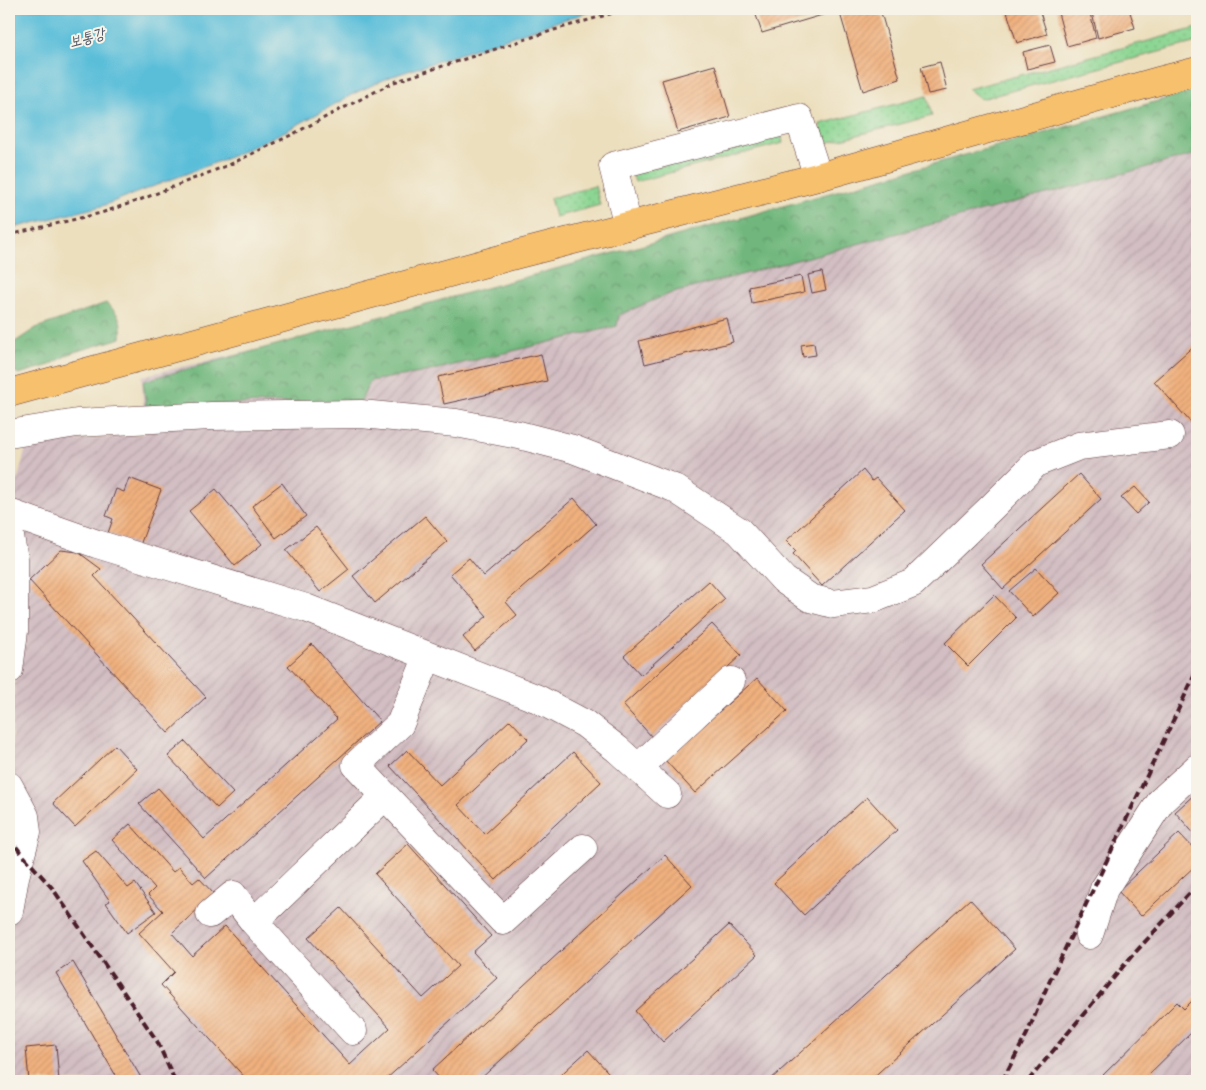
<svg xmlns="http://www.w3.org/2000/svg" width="1206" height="1090" viewBox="0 0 1206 1090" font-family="Pangolin,'Poor Story',sans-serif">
<defs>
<pattern id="industrial-furrows" width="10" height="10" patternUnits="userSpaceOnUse" patternTransform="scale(1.25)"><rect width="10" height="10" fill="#d2bec3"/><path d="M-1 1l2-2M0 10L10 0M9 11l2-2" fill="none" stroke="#b6a3a8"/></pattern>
<pattern id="grass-dots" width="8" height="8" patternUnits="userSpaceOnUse" patternTransform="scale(1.25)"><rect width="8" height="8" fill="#8cd693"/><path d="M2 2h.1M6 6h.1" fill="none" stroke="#7ab77f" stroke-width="1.8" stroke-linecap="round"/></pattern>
<pattern id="forest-crowns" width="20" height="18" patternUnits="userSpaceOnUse" patternTransform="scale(1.25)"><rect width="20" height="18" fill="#71b77d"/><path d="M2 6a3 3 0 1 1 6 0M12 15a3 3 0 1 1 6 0" fill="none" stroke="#5f9467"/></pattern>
<pattern id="building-hatch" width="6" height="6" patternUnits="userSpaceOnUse" patternTransform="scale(1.25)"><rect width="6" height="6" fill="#f0b17e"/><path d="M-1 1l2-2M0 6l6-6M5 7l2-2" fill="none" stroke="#cf986d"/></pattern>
</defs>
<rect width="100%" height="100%" fill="#f7f3e8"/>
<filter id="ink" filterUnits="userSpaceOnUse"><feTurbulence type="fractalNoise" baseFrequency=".02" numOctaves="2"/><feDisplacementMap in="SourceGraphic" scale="10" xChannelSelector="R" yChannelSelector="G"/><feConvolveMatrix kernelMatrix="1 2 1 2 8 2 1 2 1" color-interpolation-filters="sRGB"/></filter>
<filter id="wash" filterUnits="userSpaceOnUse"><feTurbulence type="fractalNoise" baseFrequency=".0096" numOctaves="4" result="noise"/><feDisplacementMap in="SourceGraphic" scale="20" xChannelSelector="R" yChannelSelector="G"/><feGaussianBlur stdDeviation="1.12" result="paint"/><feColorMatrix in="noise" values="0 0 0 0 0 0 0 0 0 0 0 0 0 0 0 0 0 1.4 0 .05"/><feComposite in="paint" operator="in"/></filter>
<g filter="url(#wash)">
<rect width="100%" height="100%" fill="#ecdfbe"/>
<path fill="url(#industrial-furrows)" d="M1197 136V1078L1194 1081H9V873L35 828 11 772 13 704 23 594 12 501 27 444 144 434 142 376Z"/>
<path fill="url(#grass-dots)" stroke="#6b7a5f" d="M1197 28V42L981 99 968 89Z
M927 96 932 116 830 142H827L824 138 820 124Z
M781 134 783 143 635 182 632 173Z
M595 186 600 205 555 217 550 198Z"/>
<path fill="url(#forest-crowns)" stroke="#5e6b54" d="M1197 90V154L669 294 619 315 617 326 421 373 370 381 361 401 146 406 143 381 651 243Z
M106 303C120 315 122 319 121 338L71 353 50 365 19 374 9 368V346L36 328Z"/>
<path fill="#5abed9" stroke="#526e82" d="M9 9H600L559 21 390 77 355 93 288 130 230 157 102 206 9 229Z"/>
<g id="blocks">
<path fill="url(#building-hatch)" d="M754 9H880L900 79 863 91 839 10 762 33Z
M1006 9H1039L1047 34 1017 43Z
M1057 9H1089L1096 38 1067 46Z
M1091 9H1129L1135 28 1098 38Z
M1050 45 1055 62 1027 69 1023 52Z
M940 62 947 90 928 94 921 67Z
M715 65 730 117 678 132 662 80Z
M822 272 826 290 812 293 808 275Z
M801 276 804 292 752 303 749 287Z
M727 318 733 342 645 364 639 341Z
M814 343 816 355 803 357 801 345Z
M1197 343V420L1192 424 1154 381Z
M541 354 547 381 444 404 438 377Z
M863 470 872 481 876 478 905 510 822 586 793 554 796 551 786 541Z
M1079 474 1101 499 1003 589 981 564Z
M129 478 161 490 140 545 108 533 113 519 106 516 116 489 124 492Z
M282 483 306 516 276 538 252 506Z
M1135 487 1149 502 1136 514 1121 498Z
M216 489 262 544 235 566 189 511Z
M574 498 596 524 506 602 517 615 475 651 463 637 487 616 450 574 469 558 484 576Z
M425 516 447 542 375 603 353 576Z
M316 527 349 569 320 592 286 550Z
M61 550 78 552 101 569 94 576 206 697 168 733 29 580Z
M1036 568 1059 593 1033 617 1009 591Z
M709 581 725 599 641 675 624 656Z
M994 595 1016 618 968 666 945 643Z
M712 624 741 655 652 737 623 705Z
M312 644 380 721 206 878 139 804 158 788 204 839 337 719 288 666Z
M757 678 787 711 695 793 665 760Z
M510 720 528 739 458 805 485 834 573 752 601 782 496 880 390 766 407 750 440 785Z
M185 741 233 793 217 808 168 756Z
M115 745 137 769 75 827 53 803Z
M1197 792V837L1175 812Z
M867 797 897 830 804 915 774 883Z
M130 824 173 872 179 867 193 883 199 878 214 894 172 933 192 956 225 926 350 1065 390 1028 308 938 341 908 423 998 458 966 375 874 408 844 491 936 473 952 497 978 384 1081H248L161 985 174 972 139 933 163 911 148 895 155 888 112 840Z
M1179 833 1197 852V864L1141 916 1118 891Z
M96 851 128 888 135 883 156 912 127 933 106 903 110 901 82 861Z
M665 855 692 885 478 1081H442L432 1070Z
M970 899 1015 949 869 1081H769Z
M729 925 757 955 663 1042 635 1011Z
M73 962 143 1081H119L56 973Z
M1197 996V1027L1142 1081H1097L1177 1002 1184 1009Z
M56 1045 59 1081H29L26 1048Z
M588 1050 616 1081H554Z"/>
</g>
</g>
<g filter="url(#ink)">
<use href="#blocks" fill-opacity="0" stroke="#623c41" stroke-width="1"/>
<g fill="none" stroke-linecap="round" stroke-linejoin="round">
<g stroke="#623c41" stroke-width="29">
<path id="minor" d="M628 226 613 166 799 118 818 177
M9 434 77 423 211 416 361 414 456 423 519 435 573 449 674 488 739 531 784 580 810 598 833 604 873 599 913 583 992 507 1036 463 1079 446 1170 435
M9 513 97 544 306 608 538 699 585 724 617 749 667 794
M9 531 14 559V631L9 670
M428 656 400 724 356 765 503 921 583 848
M638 768 731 681
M9 786 25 816 27 832 15 877 9 911
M210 914 233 895 254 922 353 1031
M254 922 385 796
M1089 935 1104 889 1161 801 1197 768"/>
</g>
<g stroke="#623c41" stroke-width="29">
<path id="major" d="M9 393 515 255 818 177 1162 80 1197 71"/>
</g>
<path stroke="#623c41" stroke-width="3" stroke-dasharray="4 4" stroke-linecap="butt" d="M9 235 101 213 137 201 231 164 289 136 394 82 554 30 627 9"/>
<use href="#minor" stroke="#fff" stroke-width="28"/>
<use href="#major" stroke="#f7c06c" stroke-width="28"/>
<path stroke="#4a1f2b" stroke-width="4" stroke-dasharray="8 4" stroke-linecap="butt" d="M9 837 21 853 53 889 157 1041 175 1081
M1002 1081 1027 1034 1046 989 1197 670
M1028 1081 1131 957 1197 885"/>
</g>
</g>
<g text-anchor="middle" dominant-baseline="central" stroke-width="4" stroke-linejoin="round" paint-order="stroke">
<g font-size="15" font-style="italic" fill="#505768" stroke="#f7f3e8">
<text transform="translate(87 38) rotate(-15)">보통강</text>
</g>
</g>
<rect width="1206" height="1090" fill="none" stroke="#f7f3e8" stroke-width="30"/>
</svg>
